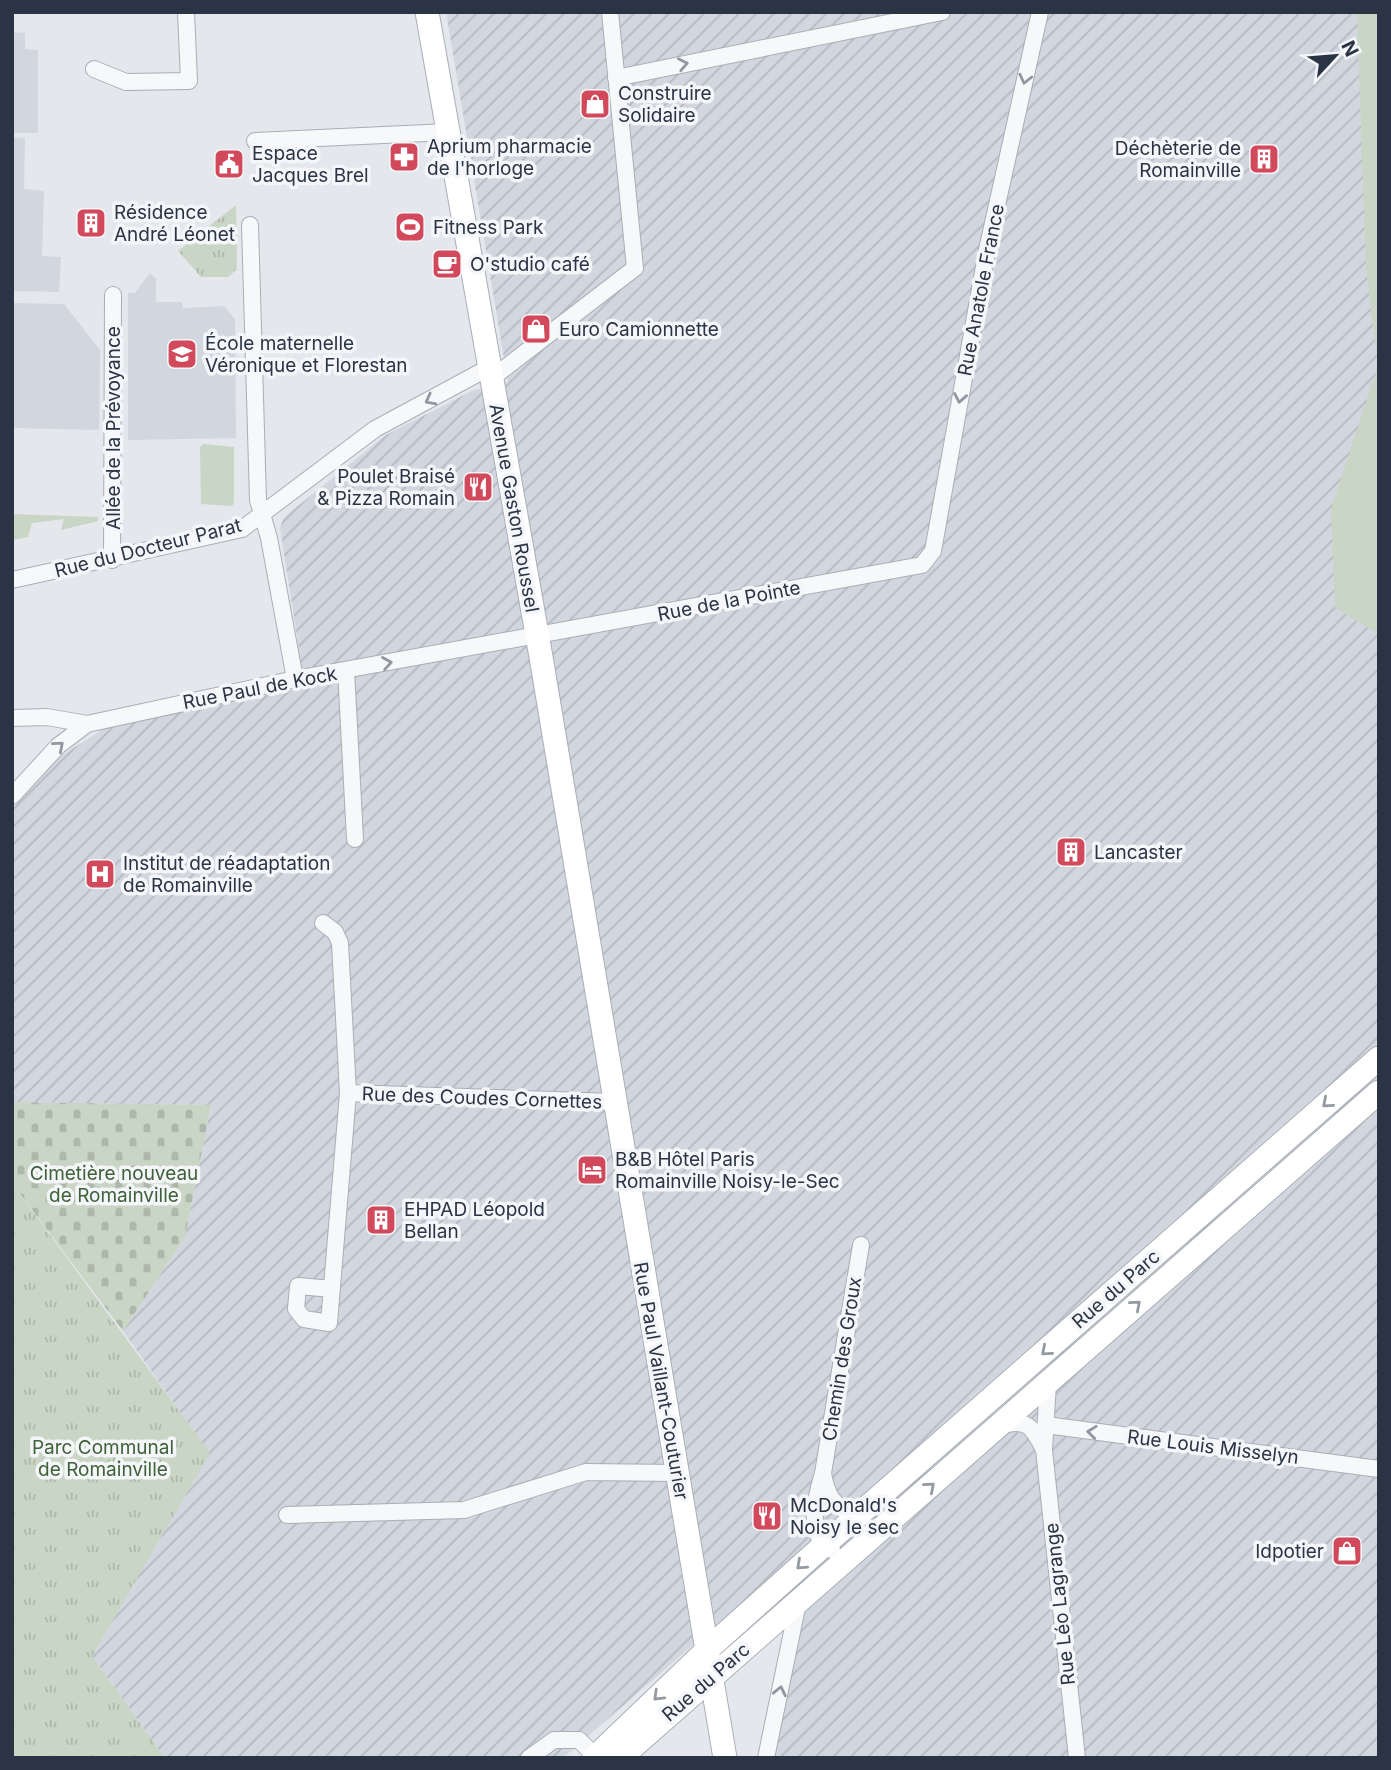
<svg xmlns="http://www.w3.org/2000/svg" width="1391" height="1770" viewBox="0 0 1391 1770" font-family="Inter,sans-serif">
<defs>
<pattern id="industrial-furrows" width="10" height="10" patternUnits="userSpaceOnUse" patternTransform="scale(1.75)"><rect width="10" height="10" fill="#d2d6de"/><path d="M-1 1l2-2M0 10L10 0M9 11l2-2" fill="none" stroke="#b4b8c0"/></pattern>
<pattern id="cemetery-stones" width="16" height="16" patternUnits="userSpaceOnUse" patternTransform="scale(1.75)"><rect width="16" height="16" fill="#c9d6c5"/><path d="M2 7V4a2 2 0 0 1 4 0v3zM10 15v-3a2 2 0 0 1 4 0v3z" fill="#adb8ab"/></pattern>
<pattern id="park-tufts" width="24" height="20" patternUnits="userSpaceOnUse" patternTransform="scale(1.75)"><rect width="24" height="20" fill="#c9d6c5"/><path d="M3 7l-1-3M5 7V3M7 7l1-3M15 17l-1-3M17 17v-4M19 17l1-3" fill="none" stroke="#adb8ab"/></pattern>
</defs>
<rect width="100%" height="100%" fill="#e4e7ec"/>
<path fill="#d2d6de" d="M1376 12H1379V369L1366 271Z
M12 32 25 33V49L38 50V133H12Z
M12 137 25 138 24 189 44 191 42 256 61 257 59 292 12 291Z
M150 273 156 279V302H182L183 308 224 306 235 319 236 438 128 440V293H135Z
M12 303 64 304 100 350 99 430 12 428Z"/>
<path fill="url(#industrial-furrows)" d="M446 12H1375L1366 271 1379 369V1758H774L803 1617 733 1610 563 1758H165L92 1656 209 1453 123 1331 185 1237 211 1105 14 1102 12 809 56 759 113 723 305 687 280 528 284 517 386 435 474 390 508 382Z"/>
<path fill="#c9d6c5" d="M1357 12H1377L1379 634 1335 608 1331 509 1378 366 1366 271Z
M203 444 234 447V503L232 506 201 504 200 447Z
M12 514 98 517V521L61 530 64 519 32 523 28 537 12 540Z"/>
<path fill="url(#cemetery-stones)" d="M12 1102 211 1105 185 1237 123 1331 12 1183Z"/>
<path fill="url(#park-tufts)" d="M236 205 237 269 228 277H201L178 251Z
M12 1183 210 1453 92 1656 165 1758H12Z"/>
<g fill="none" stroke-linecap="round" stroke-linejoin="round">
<g stroke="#a9aeb7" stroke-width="18">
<path id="minor" d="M94 69 126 82 189 81 186 12
M616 78 942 12
M255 141 448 132
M250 225 258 500 269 538 295 679
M492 378 635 268 610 12
M112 560 113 295
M12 580 242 529 375 429 490 367
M346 670 355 839
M12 718 47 717 87 724
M12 796 58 746 87 724 295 679 922 565 933 551 987 250 1040 12
M323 923 335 932 340 943 348 1093 329 1323 304 1319 296 1309 298 1286 332 1289
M348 1093 615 1102
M1048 1383 1044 1450 1077 1758
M1046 1425 1379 1469
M999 1426C1026 1418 1032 1425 1044 1450
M823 1473C829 1513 849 1504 857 1528
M287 1515 464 1510 586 1472 677 1473
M832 1550C805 1537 816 1496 823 1473L861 1245
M529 1758 554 1740H579L595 1756
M766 1758 798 1603"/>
</g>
<g stroke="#a9aeb7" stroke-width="25">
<path id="secondary" d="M427 12 541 657 725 1758
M594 1758 708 1649 823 1546 1379 1058
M620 1758 1379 1092"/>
</g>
<use href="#minor" stroke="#f7f8fa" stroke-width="16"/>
<use href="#secondary" stroke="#fff" stroke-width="23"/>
</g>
<defs><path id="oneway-chevron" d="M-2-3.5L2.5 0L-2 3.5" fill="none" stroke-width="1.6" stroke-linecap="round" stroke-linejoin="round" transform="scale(1.75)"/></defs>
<g stroke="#9196a0">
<use href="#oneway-chevron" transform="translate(683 64) rotate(-11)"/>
<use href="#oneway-chevron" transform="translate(1025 79) rotate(103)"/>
<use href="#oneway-chevron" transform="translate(960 398) rotate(100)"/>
<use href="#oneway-chevron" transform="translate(430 400) rotate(152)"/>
<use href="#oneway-chevron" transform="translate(387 663) rotate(-10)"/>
<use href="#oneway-chevron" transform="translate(59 746) rotate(-41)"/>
<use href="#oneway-chevron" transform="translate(1092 1432) rotate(-173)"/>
<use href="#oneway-chevron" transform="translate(780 1691) rotate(-78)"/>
</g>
<g stroke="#959aa2">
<use href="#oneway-chevron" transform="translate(1327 1103) rotate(139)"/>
<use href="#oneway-chevron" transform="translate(1136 1305) rotate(-41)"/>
<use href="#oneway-chevron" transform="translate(1046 1351) rotate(139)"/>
<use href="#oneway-chevron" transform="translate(930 1487) rotate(-41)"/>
<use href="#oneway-chevron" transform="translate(801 1565) rotate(138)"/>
<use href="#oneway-chevron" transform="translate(658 1696) rotate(136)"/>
</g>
<defs>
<g id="shop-square" transform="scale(1.575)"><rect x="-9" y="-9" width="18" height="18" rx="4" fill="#d1495b" stroke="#f4f6f9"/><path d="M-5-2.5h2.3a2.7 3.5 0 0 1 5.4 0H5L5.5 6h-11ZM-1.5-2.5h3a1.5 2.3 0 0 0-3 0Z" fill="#fff"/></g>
<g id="pharmacy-square" transform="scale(1.575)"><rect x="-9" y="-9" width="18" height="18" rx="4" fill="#d1495b" stroke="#f4f6f9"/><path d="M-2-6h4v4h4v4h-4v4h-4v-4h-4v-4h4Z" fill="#fff"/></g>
<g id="building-square" transform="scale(1.575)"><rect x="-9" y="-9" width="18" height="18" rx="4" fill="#d1495b" stroke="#f4f6f9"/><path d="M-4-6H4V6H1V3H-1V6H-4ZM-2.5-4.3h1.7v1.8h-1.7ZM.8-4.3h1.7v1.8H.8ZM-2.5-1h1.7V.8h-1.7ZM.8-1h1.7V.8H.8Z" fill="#fff"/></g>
<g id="civic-square" transform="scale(1.575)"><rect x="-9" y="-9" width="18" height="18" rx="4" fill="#d1495b" stroke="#f4f6f9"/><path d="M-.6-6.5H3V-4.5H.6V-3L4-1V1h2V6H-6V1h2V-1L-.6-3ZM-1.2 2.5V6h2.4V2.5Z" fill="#fff"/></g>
<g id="stadium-square" transform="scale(1.575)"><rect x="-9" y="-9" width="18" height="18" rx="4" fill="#d1495b" stroke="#f4f6f9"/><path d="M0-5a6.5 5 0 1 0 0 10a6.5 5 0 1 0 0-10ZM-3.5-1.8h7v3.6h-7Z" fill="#fff"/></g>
<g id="cafe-square" transform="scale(1.575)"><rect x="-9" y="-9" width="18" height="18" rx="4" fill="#d1495b" stroke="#f4f6f9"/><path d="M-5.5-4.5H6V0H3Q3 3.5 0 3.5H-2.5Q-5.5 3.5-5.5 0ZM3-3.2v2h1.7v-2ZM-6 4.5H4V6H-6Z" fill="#fff"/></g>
<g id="school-square" transform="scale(1.575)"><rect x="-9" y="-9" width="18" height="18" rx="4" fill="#d1495b" stroke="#f4f6f9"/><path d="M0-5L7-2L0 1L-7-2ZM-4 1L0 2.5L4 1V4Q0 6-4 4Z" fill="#fff"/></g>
<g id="restaurant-square" transform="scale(1.575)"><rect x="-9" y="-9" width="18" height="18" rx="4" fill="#d1495b" stroke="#f4f6f9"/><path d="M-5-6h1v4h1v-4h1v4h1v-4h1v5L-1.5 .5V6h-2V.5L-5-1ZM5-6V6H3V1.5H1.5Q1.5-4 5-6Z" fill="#fff"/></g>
<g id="hospital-square" transform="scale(1.575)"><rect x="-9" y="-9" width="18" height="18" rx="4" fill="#d1495b" stroke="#f4f6f9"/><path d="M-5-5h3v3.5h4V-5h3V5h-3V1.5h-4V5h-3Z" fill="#fff"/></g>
<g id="hotel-square" transform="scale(1.575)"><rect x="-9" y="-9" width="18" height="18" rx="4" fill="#d1495b" stroke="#f4f6f9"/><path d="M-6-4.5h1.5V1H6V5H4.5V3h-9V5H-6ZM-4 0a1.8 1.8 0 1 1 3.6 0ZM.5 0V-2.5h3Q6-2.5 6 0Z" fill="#fff"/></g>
</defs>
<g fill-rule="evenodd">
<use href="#shop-square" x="595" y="104"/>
<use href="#pharmacy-square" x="404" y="157"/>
<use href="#building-square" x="1264" y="159"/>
<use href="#civic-square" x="229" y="164"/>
<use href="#building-square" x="91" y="223"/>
<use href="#stadium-square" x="410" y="227"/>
<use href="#cafe-square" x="447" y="264"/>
<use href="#shop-square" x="536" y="329"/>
<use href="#school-square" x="182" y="354"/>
<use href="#restaurant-square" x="478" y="487"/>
<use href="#building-square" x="1071" y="852"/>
<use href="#hospital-square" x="100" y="874"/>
<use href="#hotel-square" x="592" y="1170"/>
<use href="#building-square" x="381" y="1220"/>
<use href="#restaurant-square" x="767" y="1516"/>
<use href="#shop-square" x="1347" y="1551"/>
</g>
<g text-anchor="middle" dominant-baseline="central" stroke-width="7" stroke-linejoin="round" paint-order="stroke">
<g font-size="19" fill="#2b3445" stroke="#f4f6f9" text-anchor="start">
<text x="618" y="93">Construire<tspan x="618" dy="22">Solidaire</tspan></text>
<text x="427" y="146">Aprium pharmacie<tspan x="427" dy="22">de l'horloge</tspan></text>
<text x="1241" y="148" text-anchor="end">Déchèterie de<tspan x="1241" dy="22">Romainville</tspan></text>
<text x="252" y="153">Espace<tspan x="252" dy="22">Jacques Brel</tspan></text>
<text x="114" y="212">Résidence<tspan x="114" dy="22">André Léonet</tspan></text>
<text x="433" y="227">Fitness Park</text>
<text x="470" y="264">O'studio café</text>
<text x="559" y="329">Euro Camionnette</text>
<text x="205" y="343">École maternelle<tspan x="205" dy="22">Véronique et Florestan</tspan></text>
<text x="455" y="476" text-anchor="end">Poulet Braisé<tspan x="455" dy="22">&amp; Pizza Romain</tspan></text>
<text x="1094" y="852">Lancaster</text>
<text x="123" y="863">Institut de réadaptation<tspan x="123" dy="22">de Romainville</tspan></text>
<text x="615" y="1159">B&amp;B Hôtel Paris<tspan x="615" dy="22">Romainville Noisy-le-Sec</tspan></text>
<text x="404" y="1209">EHPAD Léopold<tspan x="404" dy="22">Bellan</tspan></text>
<text x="790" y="1505">McDonald's<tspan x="790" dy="22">Noisy le sec</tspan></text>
<text x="1324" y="1551" text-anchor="end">Idpotier</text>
</g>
<g font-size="19" fill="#2b3445" stroke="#f4f6f9">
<text transform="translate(981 290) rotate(-79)">Rue Anatole France</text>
<text transform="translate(113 428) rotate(-90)">Allée de la Prévoyance</text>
<text transform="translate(514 508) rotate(80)">Avenue Gaston Roussel</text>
<text transform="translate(148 548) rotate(-14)">Rue du Docteur Parat</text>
<text transform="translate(729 601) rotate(-11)">Rue de la Pointe</text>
<text transform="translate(260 688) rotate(-11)">Rue Paul de Kock</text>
<text transform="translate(482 1098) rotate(2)">Rue des Coudes Cornettes</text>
<text transform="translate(1116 1289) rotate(-41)">Rue du Parc</text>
<text transform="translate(842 1359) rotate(-81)">Chemin des Groux</text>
<text transform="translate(661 1381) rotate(80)">Rue Paul Vaillant-Couturier</text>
<text transform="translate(1213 1447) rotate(7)">Rue Louis Misselyn</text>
<text transform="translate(1060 1604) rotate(-96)">Rue Léo Lagrange</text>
<text transform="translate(706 1682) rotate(-41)">Rue du Parc</text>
</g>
<g font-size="19" fill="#3f6138" stroke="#f4f6f9">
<text x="114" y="1173">Cimetière nouveau<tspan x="114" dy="22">de Romainville</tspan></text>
<text x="103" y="1447">Parc Communal<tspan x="103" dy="22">de Romainville</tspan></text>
</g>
</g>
<rect width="1391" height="1770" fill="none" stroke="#2b3445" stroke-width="28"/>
<g transform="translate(1335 56) rotate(64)" stroke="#f4f6f9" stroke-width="5" paint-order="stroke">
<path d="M0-5L12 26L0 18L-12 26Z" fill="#2b3445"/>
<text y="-10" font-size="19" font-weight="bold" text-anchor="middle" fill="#2b3445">N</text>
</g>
</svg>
